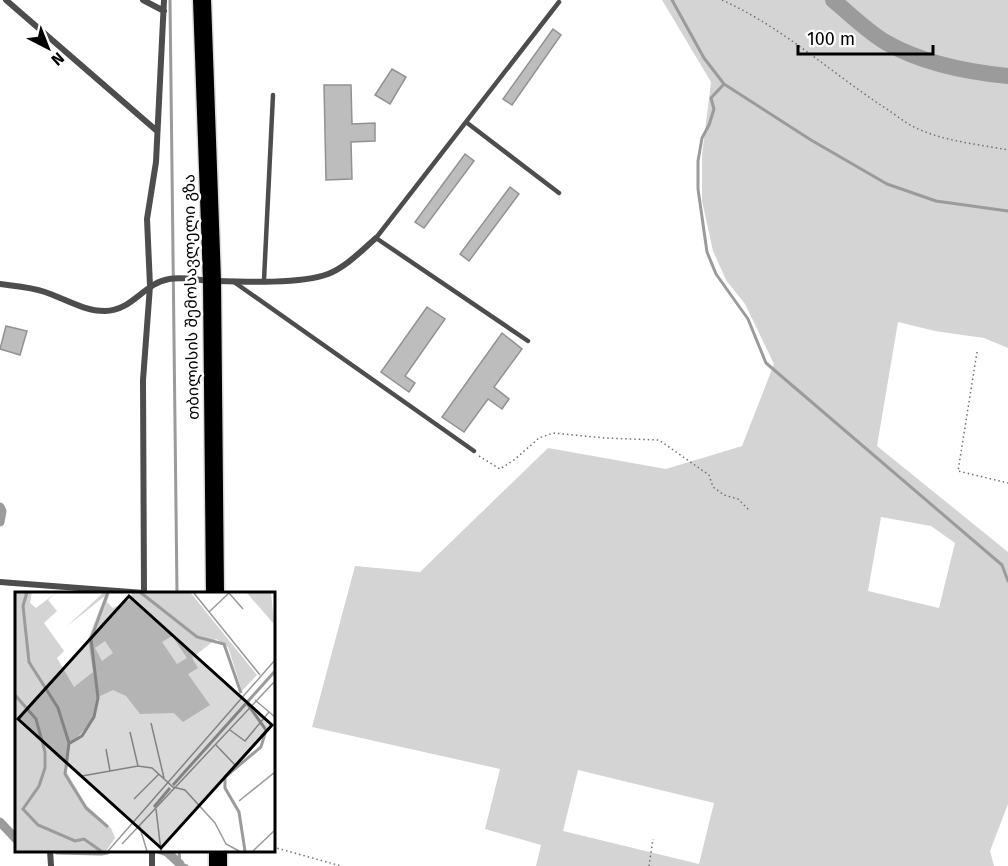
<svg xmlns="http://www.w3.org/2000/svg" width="1008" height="866" viewBox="0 0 1008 866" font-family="'Fira Sans','Noto Sans Georgian',sans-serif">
<rect width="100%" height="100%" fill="#fff"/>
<path fill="#d4d4d4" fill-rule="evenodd" d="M662 0H1008V348L984 338 935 331 898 322 877 446 1008 552V804L990 851 994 866H536L541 845 485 829 500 769 312 727 355 566 420 572 548 448 666 469 742 446 774 364 745 304 726 280 713 251 702 201V155L711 82ZM881 517 931 526 955 543 939 608 868 591ZM578 770 714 803 699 864 563 831Z"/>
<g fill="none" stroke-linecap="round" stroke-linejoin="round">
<path stroke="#9b9b9b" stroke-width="3" d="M170 0 177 593
M672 0 704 58 724 84 811 140 887 184 936 201 1008 211
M724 84 711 98 714 109 709 125 702 138 698 161V189L707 252 716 274 748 319 766 363 1002 565 1008 581
M179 850 180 866
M180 864 187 866"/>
<path stroke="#9b9b9b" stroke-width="9" d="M0 507 2 511 0 522
M0 822 16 839
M57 850 101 851 107 850
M161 850 167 852 180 864"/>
<path stroke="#9b9b9b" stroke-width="16" d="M833 0C850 14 868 32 887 43 924 64 967 72 1008 76"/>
</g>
<path fill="#bdbdbd" stroke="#919191" stroke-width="1.5" d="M553 29 561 35 512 105 503 99Z
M392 69 406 77 390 104 375 95Z
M324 85H351L352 124 375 123V141L351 142 352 179 326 180Z
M465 154 474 161 424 228 415 222Z
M510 187 519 194 469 261 460 254Z
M427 307 445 319 405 376 415 383 409 392 381 372Z
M6 326 27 331 20 355 0 349Z
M502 333 522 349 494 387 509 399 502 409 488 399 464 432 442 417Z"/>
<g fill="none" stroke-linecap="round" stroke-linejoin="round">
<g stroke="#dbdbdb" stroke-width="21">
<path id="highway" d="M202 0 212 281 215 593
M218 866V850"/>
</g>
<path stroke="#6f6f6f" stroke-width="1.5" stroke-dasharray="1.5 3" stroke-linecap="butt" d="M722 0C780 26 827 69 879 104 891 111 902 121 914 127 942 141 977 144 1008 150
M977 352 958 471 1008 483
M479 456 500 469 514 460 539 438 553 433 605 438 659 440 709 475 713 487 724 495 738 499 749 510
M273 847 341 866
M649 866 653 839"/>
<path stroke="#4d4d4d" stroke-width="4.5" d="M466 122 559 193
M264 280 273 95
M234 282 474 451
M528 341 376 238 559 2"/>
<path stroke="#4d4d4d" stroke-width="6" d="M6 0 157 131
M143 0 164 11
M0 284C15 286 31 287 45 292 65 299 84 311 105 311 132 311 144 283 169 279 184 276 200 281 215 281 244 282 302 284 328 274 346 267 361 251 376 238
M0 582 144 593 143 380 150 286 147 219 156 162 164 0
M50 850 51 866
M152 866V850"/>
<use href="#highway" stroke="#000" stroke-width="18"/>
</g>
<g text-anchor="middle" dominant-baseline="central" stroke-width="5" stroke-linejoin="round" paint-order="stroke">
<g font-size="16" fill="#000" stroke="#fff">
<text transform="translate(191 297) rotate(-91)">თბილისის შემოსავლელი გზა</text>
</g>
</g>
<g transform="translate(15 592)">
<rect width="260" height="260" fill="#fff"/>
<path d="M0 0H17L15 11 21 16 42 0 33 8 42 19 29 31 49 59 42 66 59 95 78 80 73 47 90 4 51 35 89 0H95L92 10 98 16 114 8 118 0H175L242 83 227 99 213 55 201 47 177 66 183 76 173 82 195 113 168 130 159 121 125 122 111 104 98 98 83 105 77 129 55 153 52 181 72 214 96 236 100 246 91 259H0ZM157 44 172 66 162 72 147 50ZM90 49 98 61 87 69 80 56ZM231 0H256L259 32Z" fill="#d4d4d4" fill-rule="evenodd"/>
<path fill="none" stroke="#9b9b9b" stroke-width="3" d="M12 0 8 14 14 70 43 116 54 151 50 182 71 216 93 235M125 0 182 45 209 52 226 101M0 103 21 127 30 160V176L24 194 8 217 23 233 60 249 69 247 86 259M55 151 67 144 79 125 83 106 76 47 93 0M158 193 260 79M139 215 155 196M230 259 224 220 210 196V185L246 155 251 138 231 110"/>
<path fill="none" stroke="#999" stroke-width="1.5" d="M178 0 245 83M214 1 228 17M194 20 214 1M240 108 260 125M136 131 149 186M215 138 230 149 254 120M115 140 123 174M201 153 221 174M91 157 95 179M67 184 123 174 137 176 158 195 170 198 200 231 211 252 224 259M119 207 144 182M224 209 260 180M141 217 146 259M124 233 132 259M107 252 260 89M93 259 260 68M238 259 260 238"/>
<path fill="#000" fill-opacity="0.15" stroke="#000" stroke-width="3" d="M114 4 257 133 146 256 3 127Z"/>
<rect width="260" height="260" fill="none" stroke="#000" stroke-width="3"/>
</g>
<g transform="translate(48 48) rotate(138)" stroke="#ffffff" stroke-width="4.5" paint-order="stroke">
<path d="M0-4.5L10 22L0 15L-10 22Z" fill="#000000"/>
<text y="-9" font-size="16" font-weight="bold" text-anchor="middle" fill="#000000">N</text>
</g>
<path d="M798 45v9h135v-9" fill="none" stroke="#000000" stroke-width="3"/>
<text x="807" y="45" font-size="18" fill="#000000" stroke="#ffffff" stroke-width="4.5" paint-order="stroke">100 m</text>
</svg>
